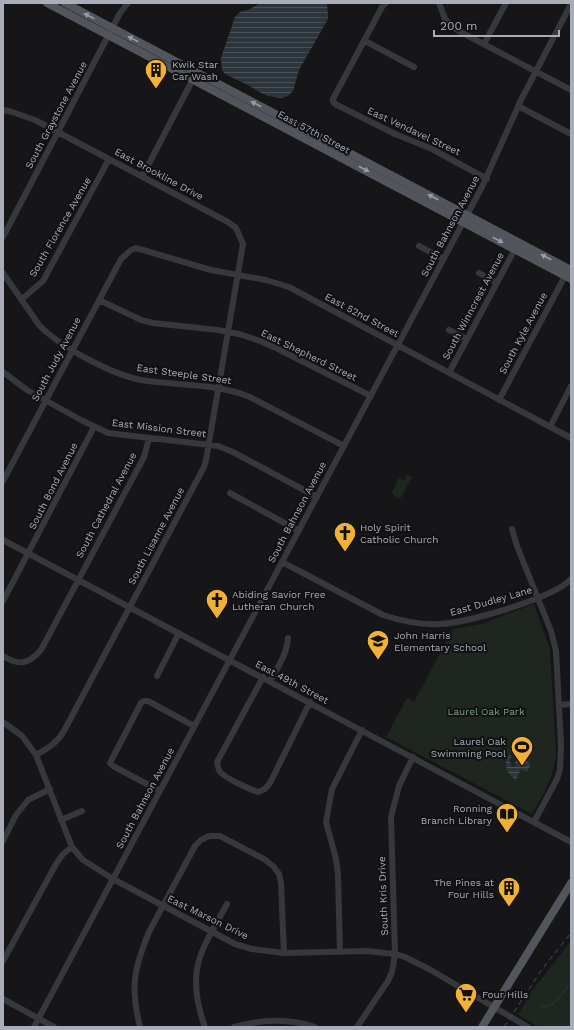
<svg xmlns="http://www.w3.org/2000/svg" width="574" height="1030" viewBox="0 0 574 1030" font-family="'Work Sans',sans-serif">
<defs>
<pattern id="water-rules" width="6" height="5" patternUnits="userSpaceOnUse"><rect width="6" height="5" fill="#2c353c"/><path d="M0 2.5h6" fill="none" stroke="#485056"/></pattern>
</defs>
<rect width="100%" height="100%" fill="#161618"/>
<path fill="#1e261f" d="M407 474 412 477 400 499 391 494 399 478 404 480Z
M534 604 550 649 556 755C554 777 542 796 532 814L386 737 407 698 414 702 453 629 481 624Z
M571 941V1027H539L518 1015 531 992Z"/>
<path fill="url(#water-rules)" d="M260 3H327L328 14V19L299 70 293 91 288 96 281 98 268 96 261 93 248 85 225 74 222 70 221 58 235 17 240 12 250 9Z
M508 754 512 756 509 760 512 767 516 766 515 763 518 757 531 764 527 772 521 769 516 780C507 774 503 765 508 754Z"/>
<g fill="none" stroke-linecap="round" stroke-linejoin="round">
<path stroke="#2c353c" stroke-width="1" d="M541 1007C556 1008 563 992 571 982"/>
<path stroke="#37383d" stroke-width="6" d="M386 3 382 7 333 99V102L337 105 395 134 432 149 487 179
M439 3 445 19 457 30 571 90
M365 41 414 67
M484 44 506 3
M518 106 571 134
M3 110 12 112 35 120 228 222 236 228 243 244 206 460 204 467 64 731C57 743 48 748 36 755
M142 177 193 79
M3 237 120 13 128 3
M419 246 444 259
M3 273 39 325C60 347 111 374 141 380 178 386 215 383 250 397L344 446
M479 273 497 283
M22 299 43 281 109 159
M99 300 141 320 153 323 218 330 239 334 260 341 278 349 371 396
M449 330 467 339
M3 372 27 390 81 420 108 433 218 446 233 452 317 497
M449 373 515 249
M499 400 565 276
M550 427 571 386
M3 481 121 259 131 250 136 248 211 270 266 280 289 287 571 438
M230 493 299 531
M512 529 517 546 551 631 556 651 561 745 560 769 557 779 534 822
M3 540 571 842
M282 562 383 615C401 621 420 625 440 624 467 623 554 598 571 579
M3 601 94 427
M3 656C19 666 29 664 41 650L144 457 149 438
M157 676 179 633
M263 677 217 762C218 766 218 769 220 772 227 779 249 789 258 792L265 789 270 783 310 702
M270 681C278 667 287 654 288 638
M559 705 571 704
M3 722 22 736 36 755 72 847 83 860 113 879 235 944 252 949 284 953 367 951 395 954 405 957 429 969 528 1027
M160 791 113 766 110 763 141 703 144 701H148L194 726
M61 820 82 811
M3 841 16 815 28 800 50 789
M340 952 338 874 336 859 326 822 332 789 362 730
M3 961 56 864 63 854 72 847
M3 999 54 1027
M34 1027 482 187 521 100 571 4
M140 1027C130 987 134 969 149 932L195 846 201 840 209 836H220L264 859 273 866 279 874 281 883 284 953
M205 1027C197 1005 192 980 200 957 206 939 218 921 227 904
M234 1027C262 1019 288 1018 315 1027
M357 1027 388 981 392 972 395 954 391 817 399 786 413 757"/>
<path stroke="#53555c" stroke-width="8" d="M47 3 571 279
M65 3 571 270
M482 1027 571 883"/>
<path stroke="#4a4c52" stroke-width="1" stroke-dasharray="5 4" stroke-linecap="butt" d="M504 1027 543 968 571 933"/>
</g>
<defs><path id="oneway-solid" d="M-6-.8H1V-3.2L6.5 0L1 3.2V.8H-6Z"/></defs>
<g fill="#979ba6">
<use href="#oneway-solid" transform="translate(89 16) rotate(-152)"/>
<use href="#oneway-solid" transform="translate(133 39) rotate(-152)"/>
<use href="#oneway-solid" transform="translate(256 104) rotate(-152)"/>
<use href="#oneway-solid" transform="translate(364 169) rotate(28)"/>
<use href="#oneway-solid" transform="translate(433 197) rotate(-152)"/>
<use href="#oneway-solid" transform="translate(498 240) rotate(28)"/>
<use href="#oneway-solid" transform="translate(546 257) rotate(-152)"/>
</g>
<defs>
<g id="building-pin" transform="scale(1.15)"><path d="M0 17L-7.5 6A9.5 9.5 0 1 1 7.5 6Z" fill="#f2b134" stroke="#111113"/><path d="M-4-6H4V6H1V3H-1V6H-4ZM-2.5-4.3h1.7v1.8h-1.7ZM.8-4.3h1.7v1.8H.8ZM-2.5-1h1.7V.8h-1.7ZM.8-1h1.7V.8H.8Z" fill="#111"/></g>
<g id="church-pin" transform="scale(1.15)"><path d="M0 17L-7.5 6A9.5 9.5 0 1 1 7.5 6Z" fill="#f2b134" stroke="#111113"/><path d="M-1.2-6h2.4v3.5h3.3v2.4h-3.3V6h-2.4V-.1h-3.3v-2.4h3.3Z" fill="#111"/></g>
<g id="school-pin" transform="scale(1.15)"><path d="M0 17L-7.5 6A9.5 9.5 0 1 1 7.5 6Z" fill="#f2b134" stroke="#111113"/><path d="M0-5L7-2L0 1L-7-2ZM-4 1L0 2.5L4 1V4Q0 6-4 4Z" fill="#111"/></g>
<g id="stadium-pin" transform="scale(1.15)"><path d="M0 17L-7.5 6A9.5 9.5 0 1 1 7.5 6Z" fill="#f2b134" stroke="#111113"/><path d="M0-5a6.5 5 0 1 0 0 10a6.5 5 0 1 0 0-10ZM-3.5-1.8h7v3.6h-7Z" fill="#111"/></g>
<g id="library-pin" transform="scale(1.15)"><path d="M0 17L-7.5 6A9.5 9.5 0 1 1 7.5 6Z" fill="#f2b134" stroke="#111113"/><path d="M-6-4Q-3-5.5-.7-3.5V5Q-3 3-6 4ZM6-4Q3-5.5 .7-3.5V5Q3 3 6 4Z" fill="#111"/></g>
<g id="supermarket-pin" transform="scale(1.15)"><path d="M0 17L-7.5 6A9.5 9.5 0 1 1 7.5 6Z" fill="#f2b134" stroke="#111113"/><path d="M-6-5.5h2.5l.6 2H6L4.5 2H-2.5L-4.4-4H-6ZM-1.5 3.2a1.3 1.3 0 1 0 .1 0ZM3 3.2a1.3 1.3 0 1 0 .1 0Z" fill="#111"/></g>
</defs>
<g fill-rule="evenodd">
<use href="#building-pin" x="156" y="70"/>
<use href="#church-pin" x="345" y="533"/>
<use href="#church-pin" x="217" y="600"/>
<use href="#school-pin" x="378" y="641"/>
<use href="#stadium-pin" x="522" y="747"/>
<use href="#library-pin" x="507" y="814"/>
<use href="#building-pin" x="509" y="888"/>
<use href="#supermarket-pin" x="466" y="994"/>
</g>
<g text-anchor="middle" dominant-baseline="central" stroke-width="4" stroke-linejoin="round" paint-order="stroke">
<g font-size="10" fill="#a8adb8" stroke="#111113" text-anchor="start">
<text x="172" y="64">Kwik Star<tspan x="172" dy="12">Car Wash</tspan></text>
<text x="360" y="527">Holy Spirit<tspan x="360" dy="12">Catholic Church</tspan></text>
<text x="232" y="594">Abiding Savior Free<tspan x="232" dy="12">Lutheran Church</tspan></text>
<text x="394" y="635">John Harris<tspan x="394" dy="12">Elementary School</tspan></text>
<text x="506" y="741" text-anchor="end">Laurel Oak<tspan x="506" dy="12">Swimming Pool</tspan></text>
<text x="492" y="808" text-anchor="end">Ronning<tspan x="492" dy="12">Branch Library</tspan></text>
<text x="494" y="882" text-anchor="end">The Pines at<tspan x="494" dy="12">Four Hills</tspan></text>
<text x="482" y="994">Four Hills</text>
</g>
<g font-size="10" fill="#a8adb8" stroke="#111113">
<text transform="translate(56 115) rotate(-62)">South Graystone Avenue</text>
<text transform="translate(414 131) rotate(25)">East Vendavel Street</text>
<text transform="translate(314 132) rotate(28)">East 57th Street</text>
<text transform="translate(159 174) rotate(28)">East Brookline Drive</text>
<text transform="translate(450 226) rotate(-62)">South Bahnson Avenue</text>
<text transform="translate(60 227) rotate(-60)">South Florence Avenue</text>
<text transform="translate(473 306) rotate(-62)">South Winncrest Avenue</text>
<text transform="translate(362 315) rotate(28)">East 52nd Street</text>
<text transform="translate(523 333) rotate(-62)">South Kyle Avenue</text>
<text transform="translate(309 355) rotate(26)">East Shepherd Street</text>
<text transform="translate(56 359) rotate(-62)">South Judy Avenue</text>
<text transform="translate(184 374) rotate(8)">East Steeple Street</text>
<text transform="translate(159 428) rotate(7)">East Mission Street</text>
<text transform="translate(53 486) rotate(-63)">South Bond Avenue</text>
<text transform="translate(106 505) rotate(-62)">South Cathedral Avenue</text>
<text transform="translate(297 512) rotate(-62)">South Bahnson Avenue</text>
<text transform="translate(156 536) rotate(-62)">South Lisanne Avenue</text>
<text transform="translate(491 601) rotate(-16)">East Dudley Lane</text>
<text transform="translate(292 682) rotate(28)">East 49th Street</text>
<text transform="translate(145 798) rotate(-62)">South Bahnson Avenue</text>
<text transform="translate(383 896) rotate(-92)">South Kris Drive</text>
<text transform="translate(208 917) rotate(26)">East Marson Drive</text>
</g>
<g font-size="10" fill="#7fa381" stroke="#111113">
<text x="486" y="711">Laurel Oak Park</text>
</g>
</g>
<rect width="574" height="1030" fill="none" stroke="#a8adb8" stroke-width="8"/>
<path d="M434 30v6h125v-6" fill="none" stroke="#a8adb8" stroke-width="2"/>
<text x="440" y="30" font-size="12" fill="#a8adb8" stroke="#111113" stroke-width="3" paint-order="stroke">200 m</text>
</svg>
